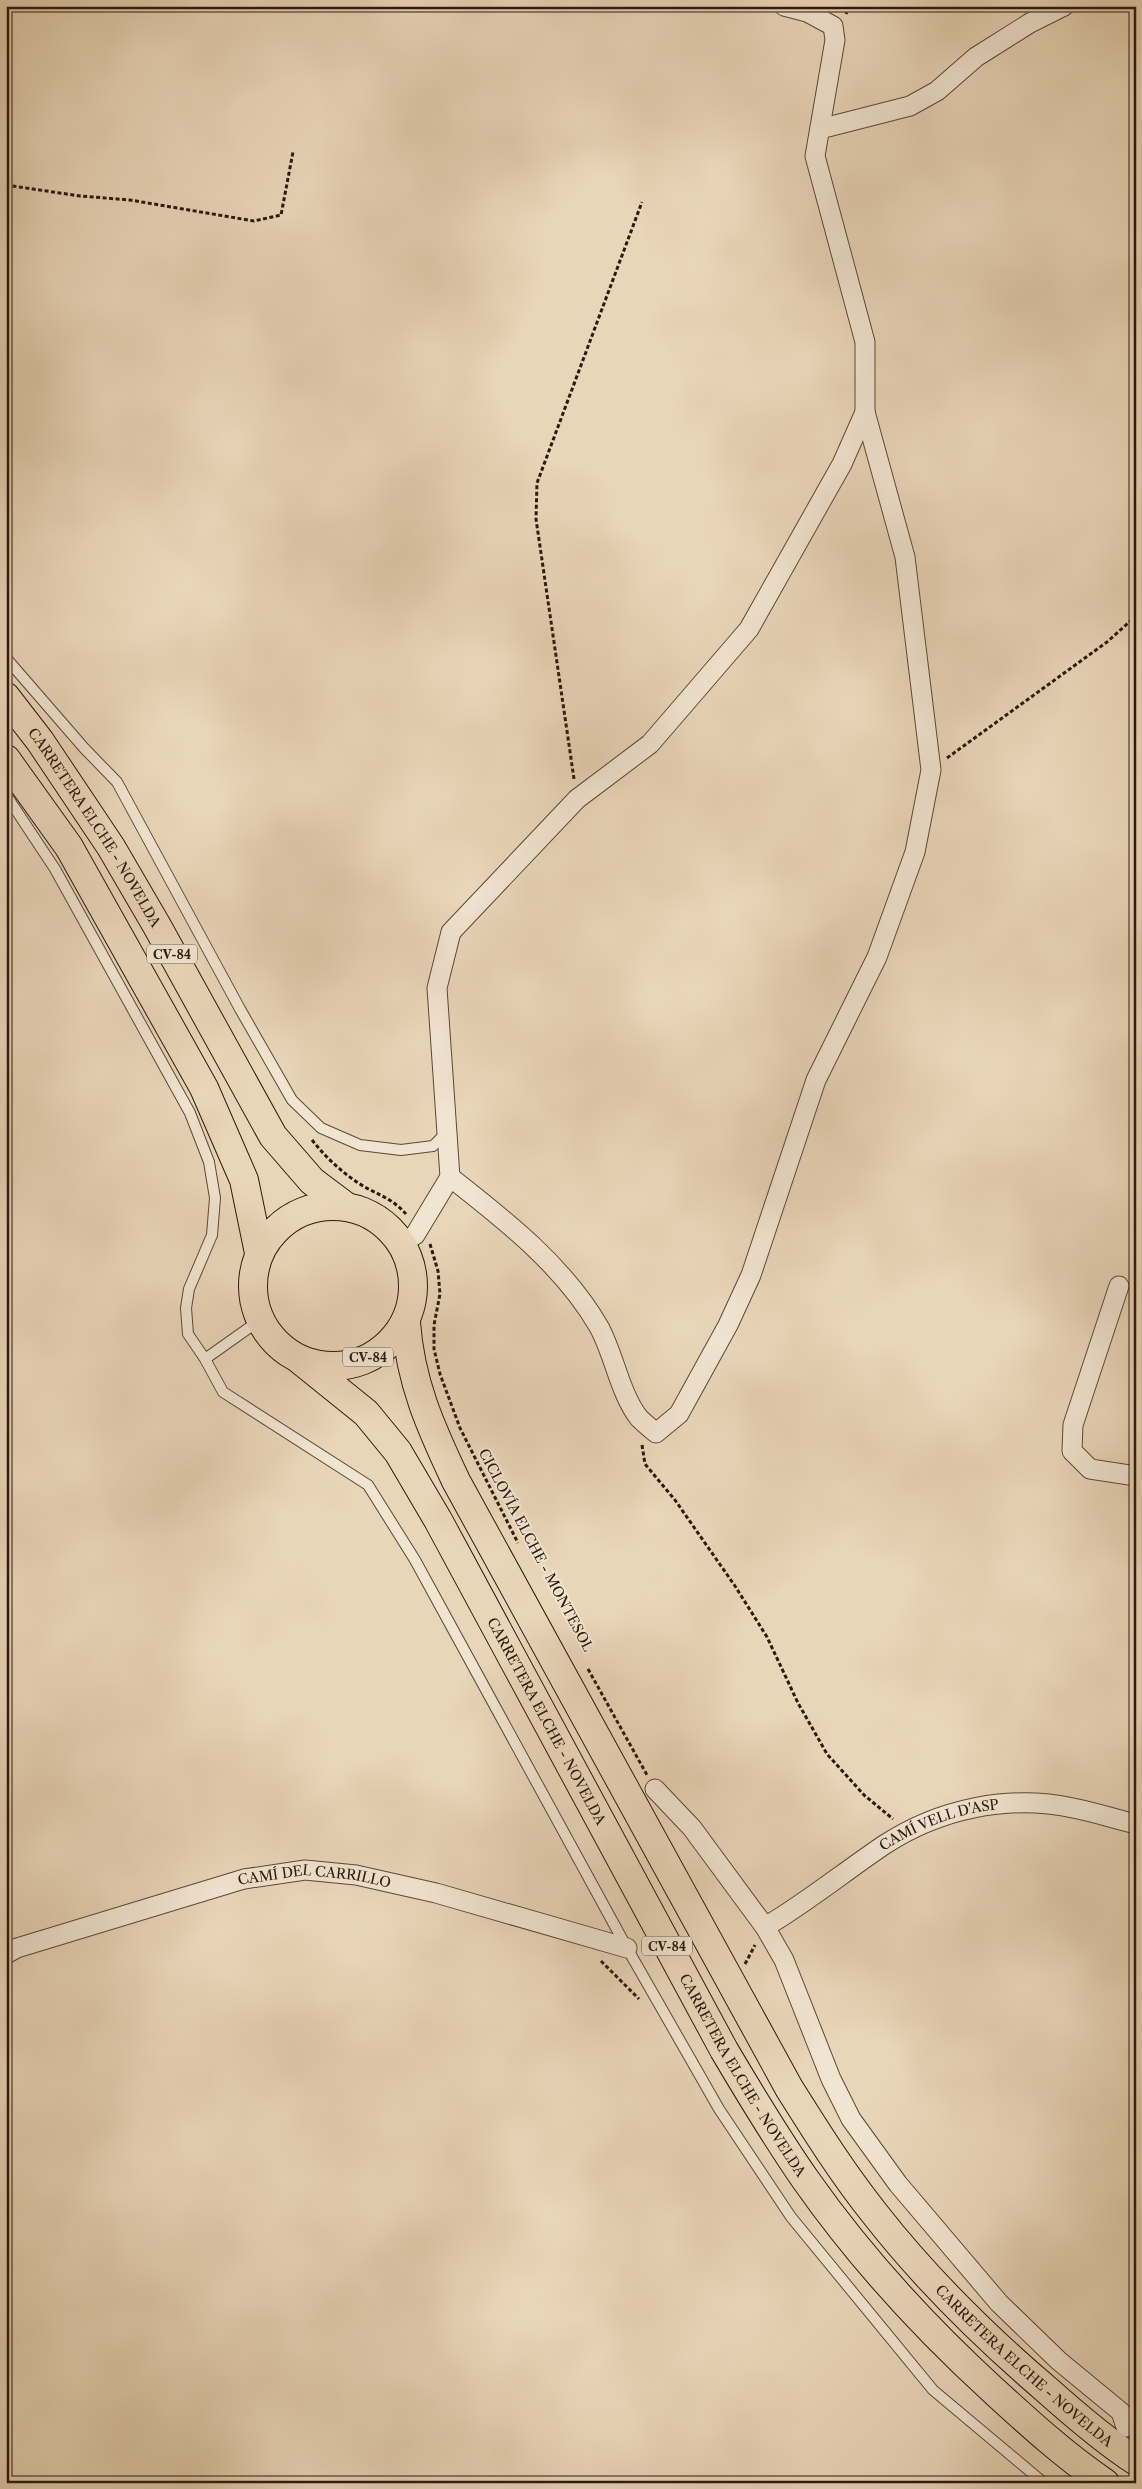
<svg xmlns="http://www.w3.org/2000/svg" width="1142" height="2489" viewBox="0 0 1142 2489" font-family="'Libre Caslon Text',serif">
<rect width="100%" height="100%" fill="#e9d5b8"/>
<filter id="stains"><feTurbulence type="fractalNoise" baseFrequency=".004" numOctaves="4"/><feColorMatrix values="0 0 0 0 .2 0 0 0 0 .09 0 0 0 0 .02 0 0 0 .5 -.17"/></filter>
<radialGradient id="worn" r=".72"><stop offset=".6" stop-color="#630" stop-opacity="0"/><stop offset="1" stop-color="#630" stop-opacity=".3"/></radialGradient>
<g fill="none" stroke-linecap="round" stroke-linejoin="round">
<g stroke="#5b4837" stroke-width="12">
<path id="service" d="M6 658 84 748 117 782 240 1009 292 1100 321 1128 360 1145 401 1150 433 1146 447 1132
M6 795 55 869 190 1113 209 1162 215 1198 212 1235 189 1289 186 1308 188 1334 205 1359 223 1392 368 1485 415 1560 627 1948 719 2109 791 2217 933 2390 1044 2483
M205 1359 260 1320"/>
</g>
<g stroke="#5b4837" stroke-width="21">
<g id="minor">
<path d="M820 129 910 106 937 91 976 57 1030 23 1064 6"/>
<path d="M450 1177C505 1220 564 1266 599 1327 614 1354 620 1394 639 1418 644 1423 650 1428 656 1433L679 1414 728 1325 751 1275 816 1080 877 957 915 852 931 770 905 557 865 412"/>
<path d="M402 1243 415 1235 450 1177 437 988 451 932 577 799 650 744 749 629 842 464 865 412V342L815 156 835 40 833 26 807 12 784 6"/>
<path d="M1119 1286 1073 1425 1072 1451 1090 1469 1136 1476"/>
<path d="M655 1789 692 1828 765 1927 784 1960 831 2079 851 2119 898 2184 999 2303 1059 2361 1121 2412 1126 2427"/>
<path id="s1" d="M765 1927C806 1903 844 1872 884 1845 939 1809 1008 1794 1073 1808 1094 1812 1115 1819 1136 1824"/>
<path id="s2" d="M6 1954 17 1948 244 1879 305 1870 356 1875 436 1893 627 1948"/>
</g>
</g>
<g stroke="#2c190c" stroke-width="30">
<g id="primary">
<path id="s3" d="M6 697 40 741 111 847 157 926 273 1136 312 1181 344 1205"/>
<path d="M6 759 69 847 204 1088 244 1180 259 1253"/>
<circle cx="333" cy="1286" r="80"/>
<path id="s4" d="M406 1322C410 1382 431 1428 456 1481L789 2088C816 2131 843 2174 875 2214 925 2278 985 2337 1047 2390 1075 2415 1104 2440 1136 2461"/>
<path id="s5" d="M299 1359 366 1413 398 1452 438 1520 724 2050C750 2094 776 2137 805 2179 859 2256 924 2327 994 2391 1029 2423 1065 2456 1105 2483"/>
</g>
</g>
<path stroke="#2c190c" stroke-width="3" stroke-dasharray="4 2.5" stroke-linecap="butt" d="M846 14 849 6
M6 185 80 196 130 200 254 221 281 215 293 152
M6 410 8 419 6 424
M947 758 1107 642 1136 616
M574 779 536 519 537 483 642 202
M312 1140C324 1155 338 1169 354 1180 373 1194 389 1195 406 1214
M430 1244 438 1271 440 1294 434 1325V1349L440 1374 460 1428 518 1543
M642 1445 645 1464 675 1500 735 1586 767 1637 798 1703 827 1754 864 1795 893 1819
M588 1669 647 1775
M601 1961 639 1999
M745 1964 755 1945"/>
<use href="#service" stroke="#f1e4d1" stroke-width="10"/>
<use href="#minor" stroke="#f1e4d1" stroke-width="19"/>
<use href="#primary" stroke="#e9d5b8" stroke-width="28"/>
</g>
<g text-anchor="middle" dominant-baseline="central" stroke-width="4" stroke-linejoin="round" paint-order="stroke">
<g fill="#f1e4d1" stroke="#675647" stroke-width="1">
<rect x="147" y="944.5" width="50" height="19" rx="4"/>
<rect x="343" y="1347.5" width="50" height="19" rx="4"/>
<rect x="642" y="1936.5" width="50" height="19" rx="4"/>
</g>
<g font-size="12" font-weight="bold" fill="#2c190c">
<text x="172" y="954">CV-84</text>
<text x="368" y="1357">CV-84</text>
<text x="667" y="1946">CV-84</text>
</g>
<g font-size="14" fill="#2c190c" stroke="#f1e4d1">
<text stroke="none"><textPath href="#s3" startOffset="158">CARRETERA ELCHE - NOVELDA</textPath></text>
<text transform="translate(536 1550) rotate(62)">CICLOVÍA ELCHE - MONTESOL</text>
<text stroke="none"><textPath href="#s5" startOffset="444">CARRETERA ELCHE - NOVELDA</textPath></text>
<text stroke="none"><textPath href="#s1" startOffset="204">CAMÍ VELL D'ASP</textPath></text>
<text stroke="none"><textPath href="#s2" startOffset="321">CAMÍ DEL CARRILLO</textPath></text>
<text stroke="none"><textPath href="#s5" startOffset="849">CARRETERA ELCHE - NOVELDA</textPath></text>
<text stroke="none"><textPath href="#s4" startOffset="1226">CARRETERA ELCHE - NOVELDA</textPath></text>
</g>
</g>
<rect width="1142" height="2489" fill="none" stroke="#e9d5b8" stroke-width="25"/>
<rect x="8" y="8" width="1127" height="2474" fill="none" stroke="#2c190c" stroke-width="2.5"/>
<rect x="12" y="12" width="1117" height="2464" fill="none" stroke="#2c190c"/>
<rect width="100%" height="100%" filter="url(#stains)"/>
<rect width="100%" height="100%" fill="url(#worn)"/>
</svg>
